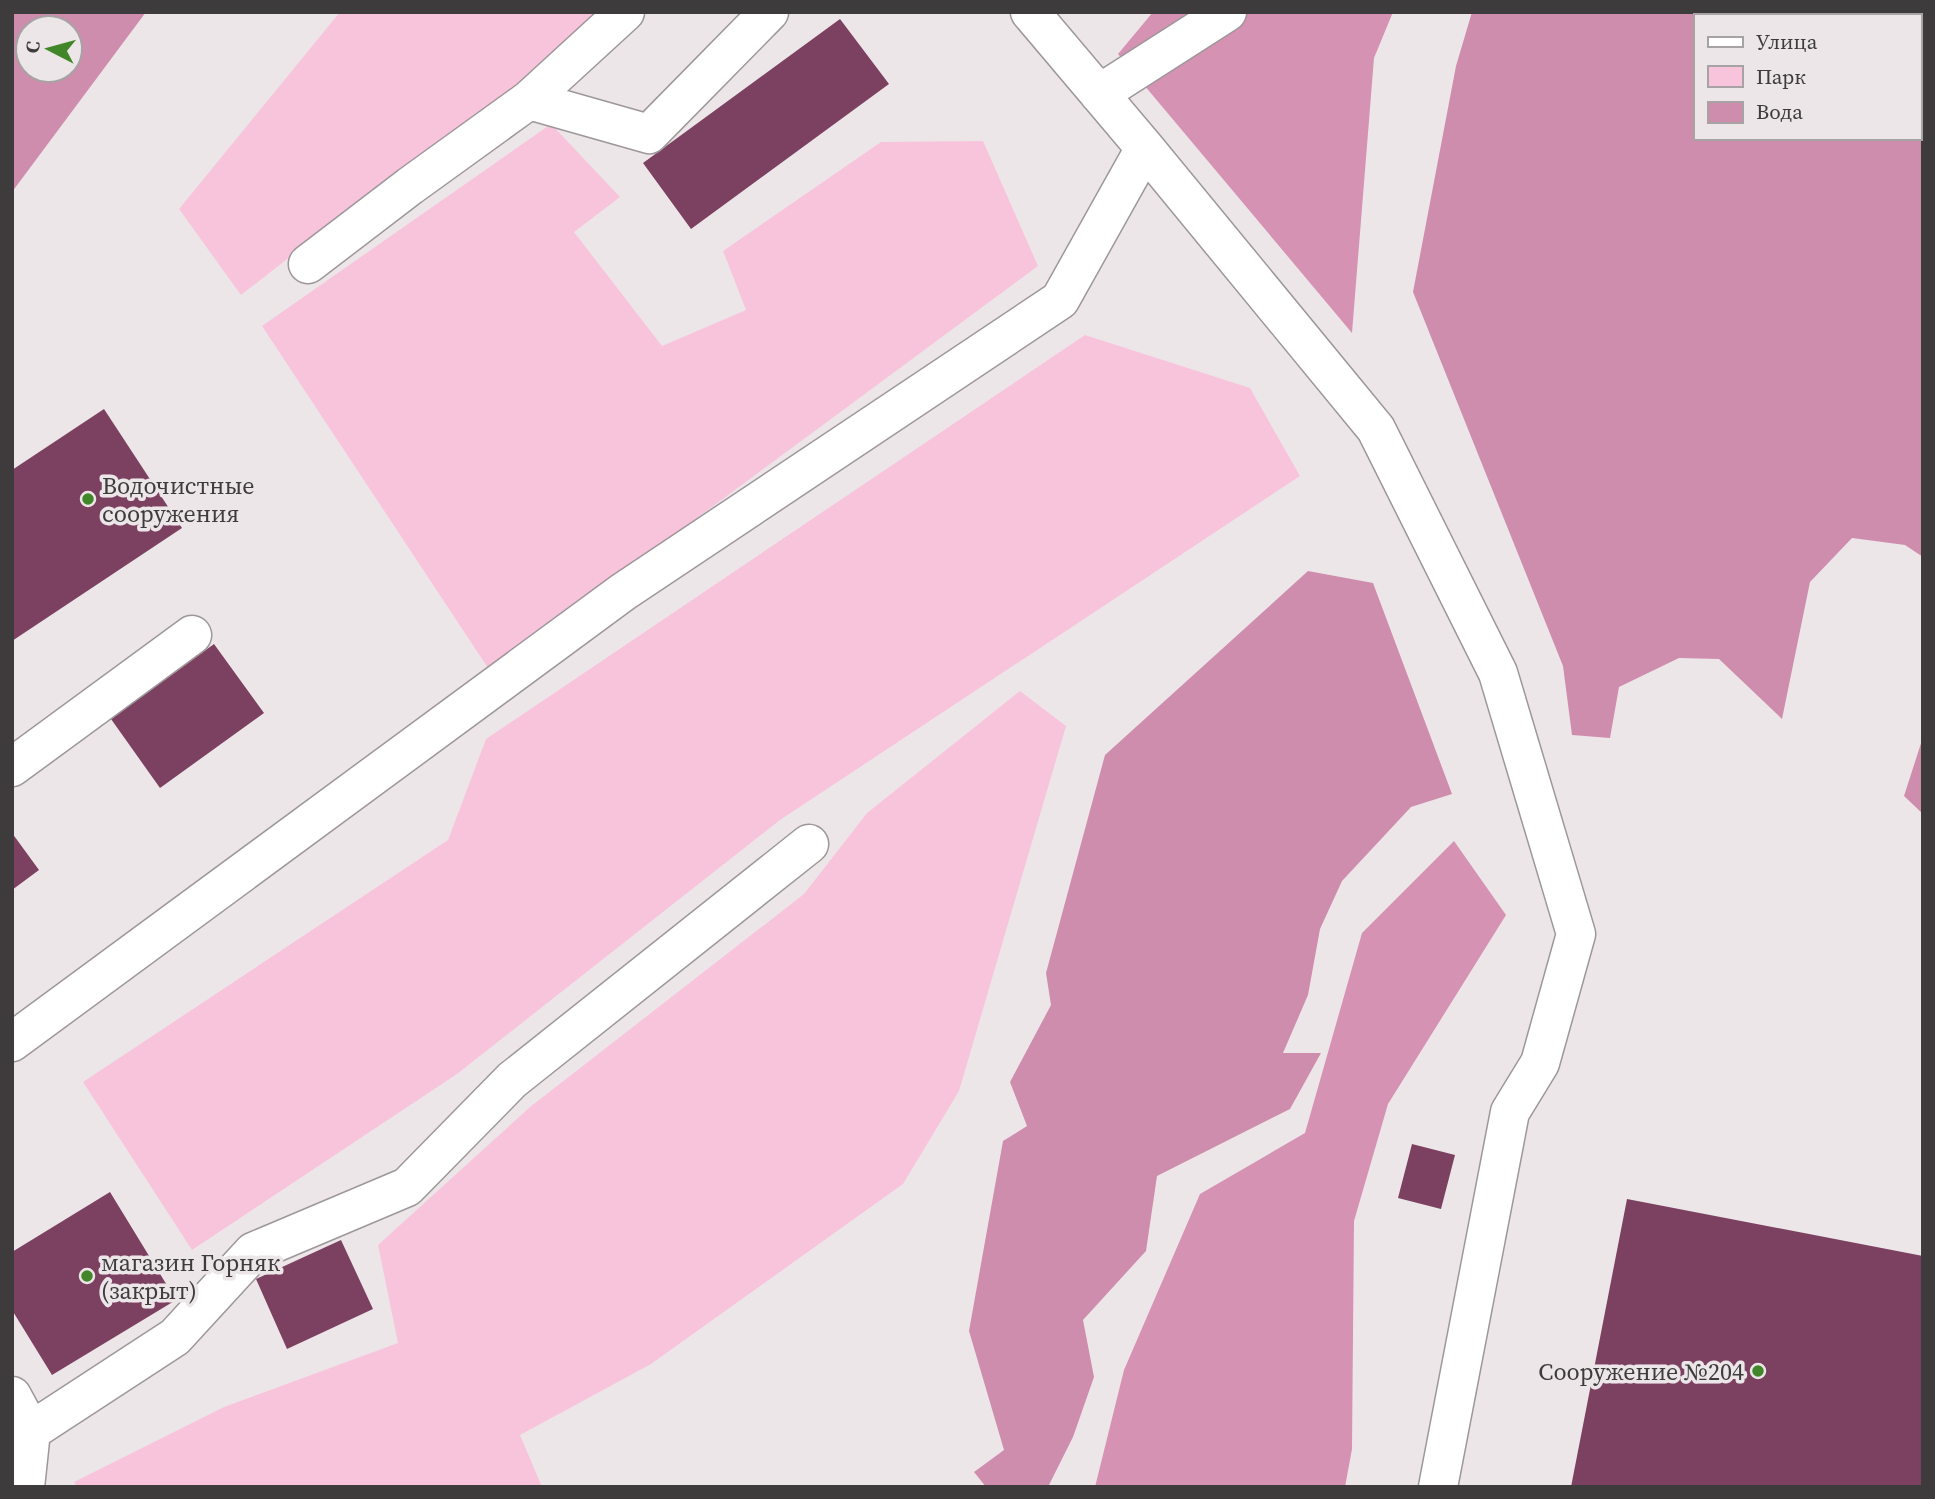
<svg xmlns="http://www.w3.org/2000/svg" width="1935" height="1499" viewBox="0 0 1935 1499" font-family="'Source Serif 4',serif">
<rect width="100%" height="100%" fill="#ede6e9"/>
<path fill="#f8c4dc" d="M340 12H607L529 86 449 133 241 295 179 209Z
M551 124 620 197 574 232 662 346 746 310 723 251 881 142 983 141 1038 266 490 671 262 326Z
M1085 335 1250 388 1300 476 780 820 457 1074 192 1250 83 1082 448 840 486 739Z
M1020 691 1066 726 959 1091 903 1184 651 1364 520 1435 542 1487H77L74 1482 224 1407 398 1343 378 1245 530 1107 804 894 867 813Z"/>
<path fill="#d592b3" d="M1153 12H1393L1374 58 1352 333 1118 54Z
M1454 841 1506 915 1388 1104 1354 1221 1352 1449 1345 1487H1095L1124 1370 1200 1194 1305 1133 1362 933Z"/>
<path fill="#cf8dad" fill-rule="evenodd" d="M12 12H146L12 192ZM28 28H70V70H28Z
M1472 12H1923V557L1905 545 1852 538 1810 582 1782 719 1719 659 1679 658 1619 687 1610 738 1572 735 1563 666 1413 292 1456 66ZM1695 16H1919V138H1695Z
M1308 571 1373 583 1452 794 1411 807 1342 881 1320 929 1308 995 1283 1053H1321L1290 1109 1157 1176 1146 1251 1083 1320 1094 1377 1073 1437 1048 1487H986L974 1472 1004 1450 969 1331 1003 1141 1027 1126 1010 1082 1051 1005 1046 973 1105 755Z
M1923 737V814L1904 796Z"/>
<path fill="#7c4160" d="M840 19 889 84 691 229 643 163Z
M104 409 182 528 12 641V470Z
M214 644 264 713 160 788 111 719Z
M12 833 39 870 12 890Z
M1412 1144 1455 1155 1441 1209 1398 1198Z
M110 1192 176 1300 52 1375 12 1310V1252Z
M1627 1199 1923 1256V1487H1571Z
M341 1240 373 1309 287 1349 256 1279Z"/>
<g fill="none" stroke-linecap="round" stroke-linejoin="round">
<g stroke="#9e979a" stroke-width="41">
<path id="minor" d="M1030 12 1145 148 1376 429 1498 673 1576 934 1540 1063 1510 1112 1438 1487
M1099 94 1227 12
M529 100 649 134 769 12
M308 264 410 186 529 100 625 12
M12 767 192 635
M12 1042 623 592 1060 300 1145 148
M12 1396 31 1431 25 1487
M31 1431 175 1337 253 1252 407 1187 512 1080 809 844"/>
</g>
<use href="#minor" stroke="#fff" stroke-width="38"/>
</g>
<g fill="#42862a" stroke="#ede6e9" stroke-width="2.5">
<circle cx="88" cy="499" r="7"/>
<circle cx="87" cy="1276" r="7"/>
<circle cx="1758" cy="1371" r="7"/>
</g>
<g text-anchor="middle" dominant-baseline="central" stroke-width="7" stroke-linejoin="round" paint-order="stroke">
<g font-size="24" fill="#3d3b3c" stroke="#ede6e9" text-anchor="start">
<text x="102" y="485">Водочистные<tspan x="102" dy="28">сооружения</tspan></text>
<text x="101" y="1262">магазин Горняк<tspan x="101" dy="28">(закрыт)</tspan></text>
<text x="1744" y="1371" text-anchor="end">Сооружение №204</text>
</g>
</g>
<rect width="1935" height="1499" fill="none" stroke="#3d3b3c" stroke-width="28"/>
<rect x="1694" y="14" width="228" height="126" fill="#ede6e9" stroke="#a7a2a4" stroke-width="2"/>
<rect x="1708" y="37" width="35" height="10" fill="#ffffff" stroke="#a7a2a4" stroke-width="2"/>
<text x="1756" y="49" font-size="21" fill="#3d3b3c">Улица</text>
<rect x="1708" y="66" width="35" height="21" fill="#f8c4dc" stroke="#a7a2a4" stroke-width="2"/>
<text x="1756" y="84" font-size="21" fill="#3d3b3c">Парк</text>
<rect x="1708" y="102" width="35" height="21" fill="#cf8dad" stroke="#a7a2a4" stroke-width="2"/>
<text x="1756" y="119" font-size="21" fill="#3d3b3c">Вода</text>
<g transform="translate(49 49) rotate(276)"><circle r="33" fill="#ede6e9" stroke="#a7a2a4" stroke-width="2"/>
<path d="M0-5L12 26L0 18L-12 26Z" fill="#42862a"/>
<text y="-10" font-size="19" font-weight="bold" text-anchor="middle" fill="#3d3b3c">С</text>
</g>
</svg>
